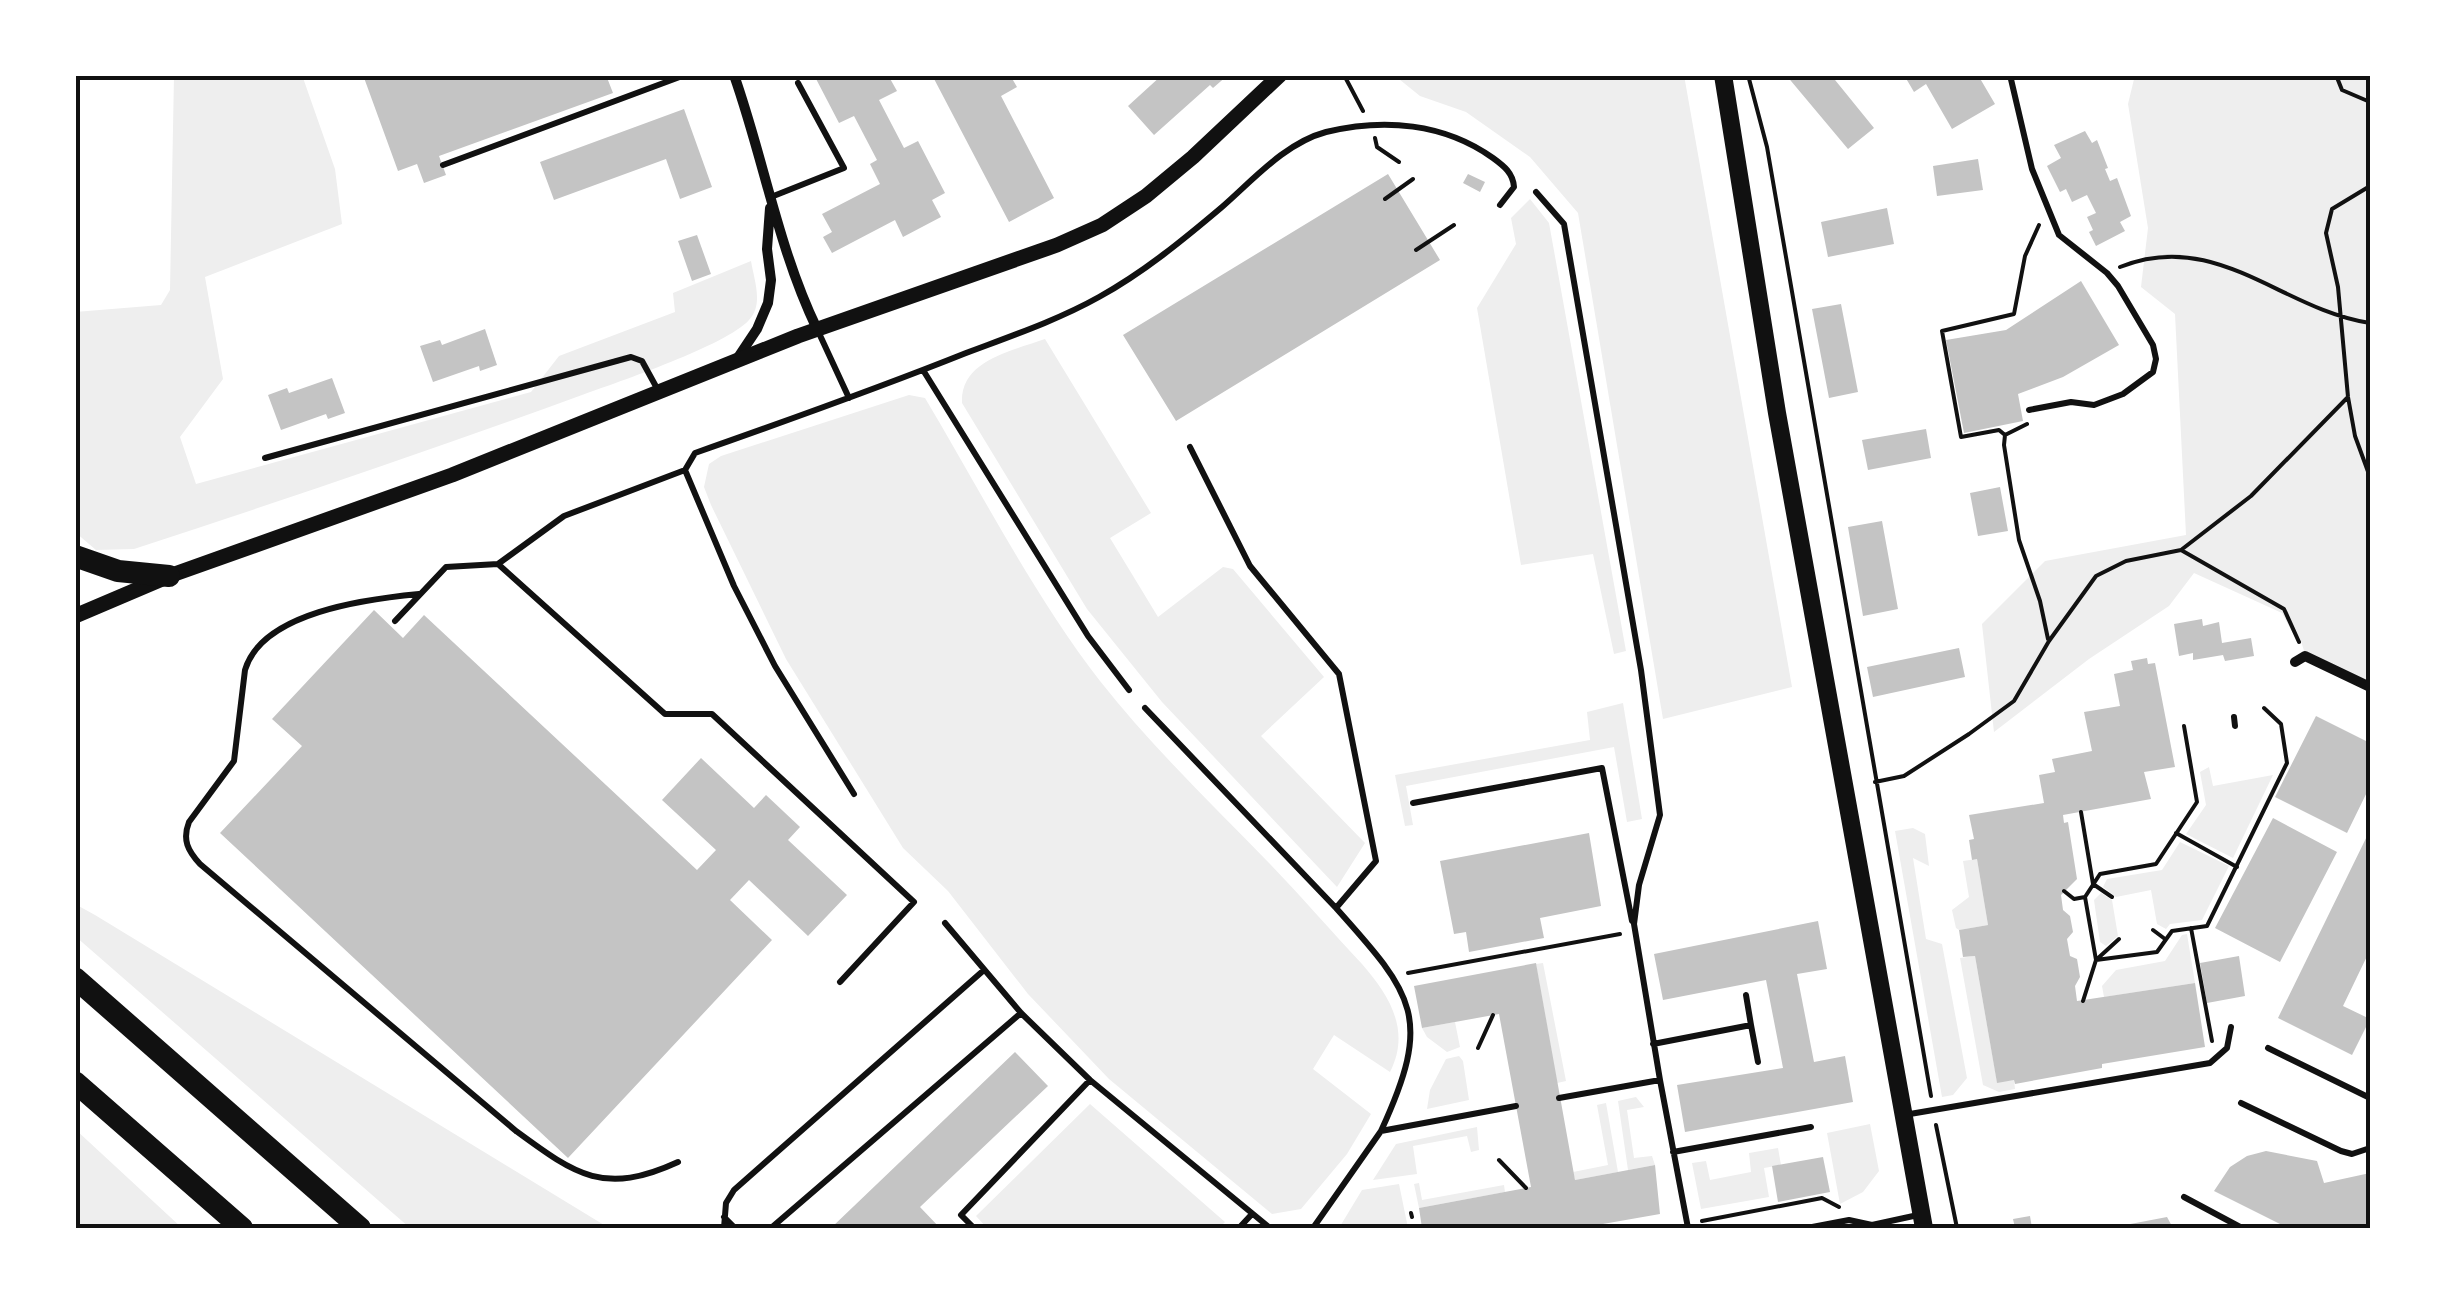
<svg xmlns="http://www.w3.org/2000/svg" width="2445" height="1303" viewBox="0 0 2445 1303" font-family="'Golos Text',sans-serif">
<rect width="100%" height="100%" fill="#fff"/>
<path fill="#eee" d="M174 75H302L335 169 342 224 205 277 223 379 180 437 196 484 531 392 559 356 675 312 673 293 751 261C754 280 764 304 749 320 727 345 618 382 582 395 434 449 284 500 134 549L96 550 75 532V312L161 305 170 290Z
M1394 75H1684L1792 687 1663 719 1578 213 1530 157 1466 112 1420 96Z
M2135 75H2370V685L2305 654 2301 641H2297L2282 613 2194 573 2169 606 2089 659 1994 732 1982 624 2045 561 2186 535 2175 314 2141 287 2148 228 2128 104Z
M1530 199 1549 223 1626 651 1614 654 1593 554 1521 565 1477 308 1516 244 1511 218Z
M1045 339 1151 513 1110 538 1158 617 1223 567 1233 569 1324 677 1261 736 1365 843 1337 887 1162 702 1087 609 962 403C960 360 1012 351 1045 339Z
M909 395 925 398C980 490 1034 596 1100 681 1151 746 1212 804 1270 864 1301 896 1331 931 1362 964 1390 996 1411 1031 1390 1072L1334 1035 1313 1069 1371 1114 1347 1154 1301 1209 1272 1214 1109 1079 1028 994 948 891 903 848 786 659 711 505 704 487 709 464 721 456Z
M1623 703 1642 819 1627 822 1614 747 1406 786 1413 825 1405 826 1395 775 1590 740 1587 712Z
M2209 767 2213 786 2273 775 2233 858 2186 834 2206 805 2200 772Z
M1913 828 1925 834 1929 866 1913 858 1926 939 1942 944 1967 1078 1953 1095 1942 1097 1895 831Z
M2180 842 2229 866 2202 920 2170 924 2166 929 2157 924 2151 890 2116 897 2103 887 2107 879 2162 870Z
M1977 859 1988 925 1959 930 1956 928 1952 910 1969 897 1963 861Z
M2101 893 2112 900 2118 936 2106 946 2100 942 2094 900Z
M75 904 95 915 609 1228H410L75 936Z
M2187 934 2195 983 2104 997 2102 986 2116 970 2165 961 2182 935Z
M1975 956 1997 1082 2014 1080 2015 1089 1999 1092 1983 1085 1960 958Z
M1543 963 1566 1081 1557 1083 1536 964Z
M1455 1022 1460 1047 1447 1052 1427 1037 1422 1028Z
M1459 1056 1463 1061 1469 1100 1427 1109 1430 1090 1446 1059Z
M1636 1097 1644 1107 1627 1110 1634 1158 1652 1156 1655 1165 1628 1170 1618 1101Z
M1606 1103 1618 1172 1575 1180 1573 1172 1608 1165 1597 1105Z
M1090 1104 1225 1222 1219 1228H987L976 1216Z
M1870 1124 1879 1171 1863 1192 1840 1204 1827 1133Z
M1477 1127 1479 1150 1471 1152 1467 1136 1413 1146 1417 1174 1373 1180 1396 1144Z
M75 1129 182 1228H75Z
M1778 1148 1781 1165 1764 1168 1769 1197 1701 1209 1692 1163 1706 1161 1710 1180 1751 1172 1749 1153Z
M1419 1183 1422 1200 1504 1185 1505 1192 1419 1208 1414 1184Z
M1399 1184 1408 1228H1339L1362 1190Z"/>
<path fill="#c4c4c4" d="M363 75H606L613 93 439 156 446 175 424 183 417 164 398 171Z
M814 75H888L897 91 879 100 904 148 918 141 945 193 932 200 941 217 903 237 895 220 832 253 823 237 832 232 822 214 880 184 870 164 877 160 854 116 839 123Z
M932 75H1010L1017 87 1001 96 1054 198 1009 222Z
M1162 75H1228L1213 88 1210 85 1154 135 1128 106Z
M1786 75H1831L1874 128 1848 149Z
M1904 75H1978L1995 104 1952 129 1926 84 1914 92Z
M684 109 712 187 680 199 666 159 554 200 540 162Z
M2085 131 2092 143 2097 140 2108 168 2105 169 2110 181 2117 178 2131 216 2120 222 2125 231 2096 246 2089 232 2093 230 2087 217 2096 213 2087 195 2072 202 2066 189 2060 192 2047 166 2061 158 2054 145Z
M1978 159 1983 190 1937 196 1933 166Z
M1388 174 1440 260 1176 421 1123 335Z
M1468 174 1485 182 1480 192 1463 183Z
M1887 208 1894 244 1828 257 1821 222Z
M697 235 711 274 692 281 678 241Z
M2081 281 2119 345 2063 377 2018 394 2023 421 1964 433 1946 340 2006 330Z
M1841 304 1858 392 1829 398 1812 309Z
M485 329 497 365 480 371 479 366 433 382 420 346 440 340 442 345Z
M332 378 345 413 328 419 326 414 281 430 268 395 287 388 289 393Z
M1926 429 1931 458 1868 470 1862 440Z
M2000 487 2008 531 1978 536 1970 493Z
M1882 521 1898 609 1863 616 1848 527Z
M374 610 403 638 424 615 697 870 716 850 662 800 701 758 754 808 766 795 800 827 788 840 847 895 808 936 749 880 730 900 772 940 568 1158 220 833 302 746 272 719Z
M2202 619 2203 626 2219 622 2222 643 2251 638 2254 656 2225 661 2223 655 2193 660V653L2179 656 2174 624Z
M1959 648 1965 677 1873 697 1867 667Z
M2147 658 2148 664 2155 663 2175 767 2144 772 2151 799 2063 815 2064 823 2068 822 2077 879 2061 895 2063 910 2070 916 2073 932 2067 939 2070 956 2077 959 2080 977 2075 986 2077 1001 2195 983 2205 1047 2102 1064V1068L2015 1084 2014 1080 1997 1083 1975 956 1963 957 1959 930 1988 925 1977 859 1972 860 1969 840 1974 839 1969 815 2044 803 2039 775 2055 772 2052 759 2092 751 2084 712 2120 706 2114 674 2133 670 2131 661Z
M2316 716 2370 743V786L2347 833 2275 797Z
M2273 818 2337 852 2280 962 2215 928Z
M2370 830V950L2343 1006 2370 1019 2352 1055 2278 1018Z
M1589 833 1601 906 1540 918 1544 938 1469 952 1466 932 1454 934 1440 861Z
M1818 921 1827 969 1797 974 1814 1062 1845 1056 1853 1102 1685 1132 1677 1085 1783 1068 1779 1047 1766 980 1663 1000 1654 954Z
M2239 956 2245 996 2207 1003 2200 963Z
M1536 963 1575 1180 1655 1165 1660 1214 1580 1228H1422L1419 1208 1531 1187 1499 1014 1422 1028 1414 986Z
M1015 1052 1048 1086 920 1207 940 1228H831Z
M2266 1151 2317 1161 2324 1183 2370 1173V1228H2288L2214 1191 2230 1167 2247 1156Z
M1823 1157 1830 1192 1778 1202 1772 1166Z
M2030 1216 2032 1228H2015L2013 1219Z
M2167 1217 2173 1228H2120V1226Z"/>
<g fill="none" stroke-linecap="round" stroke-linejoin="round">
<path stroke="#111" stroke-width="4" d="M1344 75 1363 111
M1748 75 1767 147 1931 1096
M2336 75 2342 90 2370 102
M1375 138 1377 147 1399 162
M2370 186 2332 209 2326 233 2338 287 2348 397 2355 436 2370 477
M1385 199 1413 179
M1416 250 1454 225
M2120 267C2216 228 2282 310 2370 323
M2027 424 2005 435 2004 445 2019 540 2040 601 2048 639
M2005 435 1999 430 1961 437 1942 331 2014 314 2025 256 2039 225
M2181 550 2251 496 2347 398
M2184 726 2197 802 2156 864 2100 874 2085 897 2096 960 2157 952 2172 931 2207 926 2287 763 2281 724 2264 708
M1875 782 1904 776 1969 734 2014 701 2049 641 2096 576 2126 561 2181 550 2284 609 2299 642
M2081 812 2093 884 2112 897
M2176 833 2237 867
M2064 891 2074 899 2085 897
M2191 928 2212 1041
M2153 930 2165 939
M1408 973 1620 934
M2083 1001 2096 960 2119 939
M1478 1048 1493 1015
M1936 1125 1957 1228
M1499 1160 1526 1188
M1411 1213 1412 1217
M1702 1221 1822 1198 1839 1207"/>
<path stroke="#111" stroke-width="6" d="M2010 75 2032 169 2059 235 2107 273 2118 286 2153 345 2156 359 2153 372 2123 394 2094 405 2071 402 2029 410
M443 165 685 75
M1536 192 1564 224 1641 670 1660 815 1639 885 1634 924 1660 1080
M771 197 844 168 798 83
M818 331 849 398
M923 370 1088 636 1129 690
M1190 447 1250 566 1339 674 1376 861 1336 908C1415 996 1433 1018 1381 1131
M265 458 631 357 642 361 659 392
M685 470 734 586 775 666 854 794
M498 564 665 714H712L914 902 840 982
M419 594C367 599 262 612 245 670L234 761 189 822C182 840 188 851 200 864L516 1131C576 1175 604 1196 678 1162
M395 621 446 567 498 564 564 516 685 470 695 453C786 421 876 389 966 353 1011 336 1058 320 1099 297 1144 272 1183 240 1222 207 1253 180 1285 143 1326 132 1384 118 1444 123 1493 158 1504 166 1513 173 1514 187L1500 205
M1145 708 1336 908
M2234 717 2235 726
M1413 803 1602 768 1632 921
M945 923 1021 1013 1090 1080 1270 1228
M1746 995 1751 1025
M1653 1044 1751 1025 1758 1062
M2268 1048 2370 1098
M1559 1098 1660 1080 1688 1228
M2241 1103 2341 1151 2352 1154 2370 1148
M1904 1115 2210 1063 2227 1048 2231 1027
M1673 1152 1811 1127
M2184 1197 2242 1228
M724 1217 735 1228
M724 1228 726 1203 734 1190 984 970
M771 1228 1021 1013
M974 1228 961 1215 1090 1080
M1239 1228 1252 1214
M1313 1228 1381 1131 1516 1106
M1807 1228 1849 1220 1872 1225 1918 1215"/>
<path stroke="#111" stroke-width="10" d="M734 75C764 160 778 248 817 329
M735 362 757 329 768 303 771 280 767 249 770 208
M2295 662 2305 656 2370 687"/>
<path stroke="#111" stroke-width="15" d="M75 616 169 576 452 475 798 336 1057 245 1102 225 1146 196 1193 157 1280 75"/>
<path stroke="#111" stroke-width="18" d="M1723 75 1777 413 1924 1228"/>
<path stroke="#111" stroke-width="22" d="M75 556 118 571 169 576
M75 978 360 1228
M75 1082 242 1228"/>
</g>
<rect width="2445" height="1303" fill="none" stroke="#ffffff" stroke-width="155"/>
<rect x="78" y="78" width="2290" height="1148" fill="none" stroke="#111" stroke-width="4"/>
</svg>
